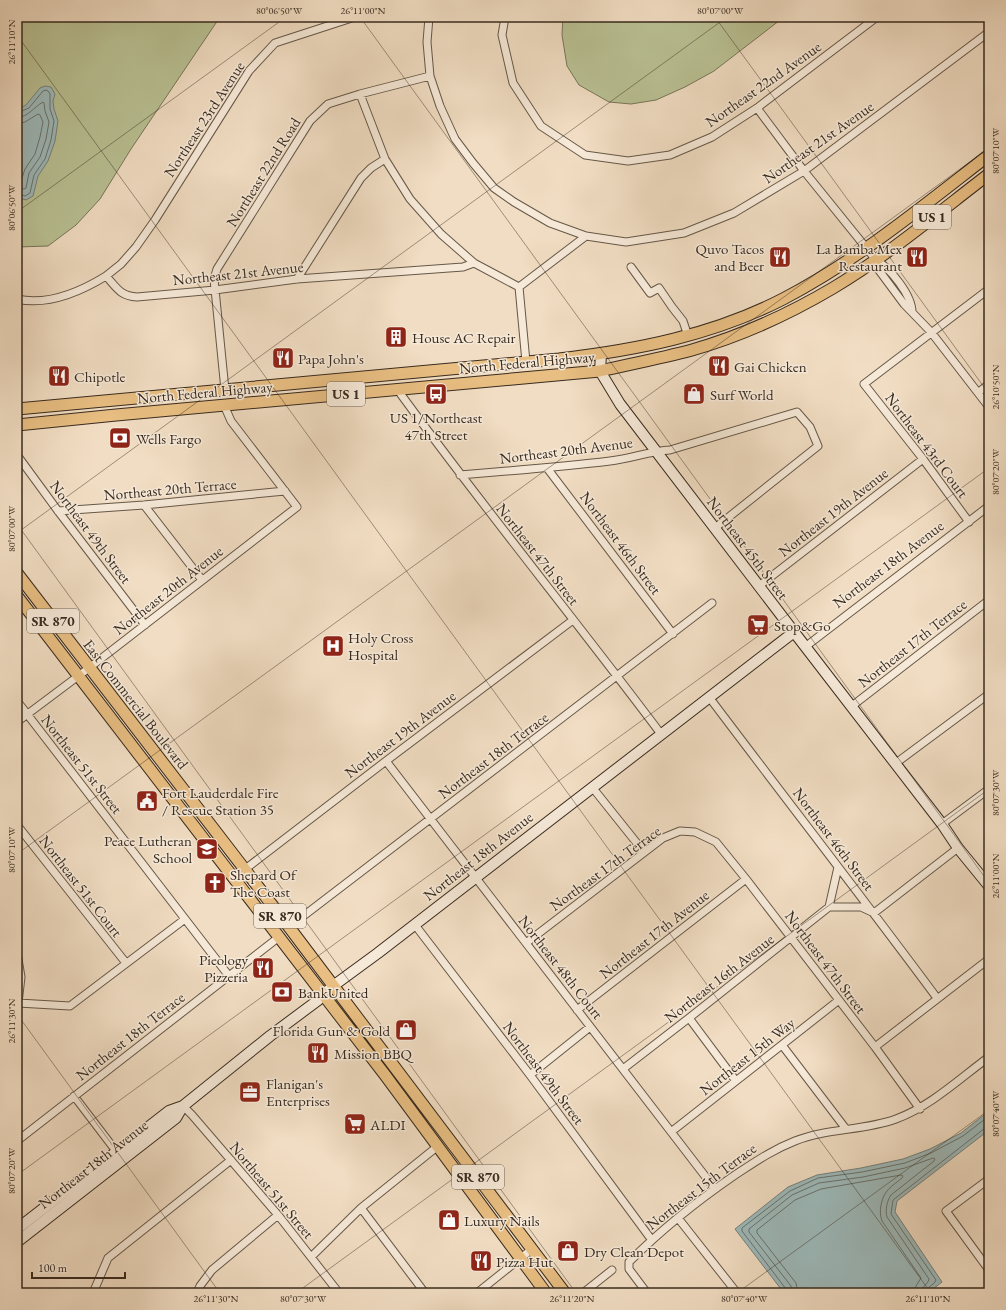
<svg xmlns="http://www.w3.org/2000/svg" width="1006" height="1310" viewBox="0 0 1006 1310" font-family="'EB Garamond',serif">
<rect width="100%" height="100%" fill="#f1ddc3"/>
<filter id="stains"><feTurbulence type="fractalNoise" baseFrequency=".005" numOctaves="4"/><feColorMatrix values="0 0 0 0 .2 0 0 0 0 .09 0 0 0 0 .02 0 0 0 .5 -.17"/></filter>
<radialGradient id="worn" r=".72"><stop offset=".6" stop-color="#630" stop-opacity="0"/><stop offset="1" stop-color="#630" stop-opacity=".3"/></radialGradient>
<path fill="#b9c194" stroke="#78765a" d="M17 17H220L131 149 100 199 76 225 48 246 17 247Z
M563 17H784L714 71 685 87 656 100 631 104 609 102 579 85 567 66 562 35Z"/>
<path fill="#9dbabb" stroke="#75817d" d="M45 86 51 87 55 94 53 101 54 109 58 121 55 141 48 161 38 176 33 196 26 200 20 198 17 195V110L26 105 40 88Z
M989 1111V1130L897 1201 895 1212 942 1282 928 1293H784L735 1229 788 1187 817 1175 861 1168 903 1159 930 1149 961 1133Z"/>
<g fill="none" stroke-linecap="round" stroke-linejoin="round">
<path stroke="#6a726d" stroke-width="1" d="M17 113 29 108 43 91 46 90 48 91 50 94V109L54 121 51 140 45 159 34 175 30 193 25 196 17 193
M17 118C28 117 34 107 43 102L44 103 45 111 49 122 46 139 40 157 29 173 26 188 24 189 17 188
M17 124 25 122 38 114 40 115 43 122 40 137 35 154 25 169 21 181 17 182
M787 1293 786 1289 742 1231V1228L790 1191 818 1178 862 1172 905 1163 931 1153 963 1136 989 1116
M792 1293 791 1286 749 1232V1229L792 1195 819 1183 863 1177 905 1168 933 1158 935 1159 934 1161 891 1195C887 1201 885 1210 887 1217L929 1279C928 1285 921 1286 921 1293
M798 1293 796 1283 757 1233V1230L795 1200 821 1189 901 1175 903 1176 902 1178C891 1187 884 1190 881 1205 880 1211 880 1215 882 1221L921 1278 916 1286 915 1293
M926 1293C926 1286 934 1286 936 1280L891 1214 893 1200 985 1128 989 1127"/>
<g stroke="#665848" stroke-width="9">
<path id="street" d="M429 17 427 42 430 76 440 106 455 139 473 163 494 188 514 202 550 223 586 236
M505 17 502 35 513 83 541 126 585 155 628 161 670 155 712 137 757 108 877 17
M360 94 385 159 410 199 441 234 474 263 519 287
M757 108 804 171 876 260C890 268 912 295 912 312
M876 260 878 269 904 304 931 332 989 407
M631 267 650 293 659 288 672 307 683 321 688 336
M106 276 121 264 136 247 155 220 249 71 275 43 355 17
M297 279 361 178 371 168 385 159
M519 287 586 236 626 242 684 233 734 213 804 171 989 32
M519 287 526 362
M17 299C48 306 80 292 106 276 117 288 120 296 137 297L215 290 297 279 463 267 474 263
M397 389C482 506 574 618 661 734
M225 390 214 279 217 269 310 121 328 104 360 94 430 76
M979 392 989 384
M17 455 58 511 145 625
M547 468 673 634
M460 475C510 471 560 467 610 461 630 459 650 451 670 450L797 412 810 427 818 446 715 528
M144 505 202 580
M58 511 144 505 285 491
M969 522 923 459 864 384 989 289
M759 586 923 459
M805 647 989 506
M709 697C785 798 862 897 937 998
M17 701 229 976
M852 706 989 600
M17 722 89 668 297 507 231 421 224 405
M386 761 715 1189
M896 763 989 694
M592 787 644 852
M942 824 989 789
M17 825 126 963
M244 870 386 761 573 620
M829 907 838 867
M415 925 530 1075 651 1239
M289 927 712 603
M526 943 663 838 680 831 695 832 716 842 746 879 875 1047 920 1109
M17 953 21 977 18 1003H17
M17 1010 18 1003 70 1006 185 919
M577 1010 746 879
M689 1018 736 1081
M782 1045 846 1129
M875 1047 989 959
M623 1069 689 1018 829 907H861L874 913 958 848
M530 1075 590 1027
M74 1096 119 1155
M183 1106 192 1115 278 1215 339 1293
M671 1132 839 1000
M17 1141 279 937
M989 1179 946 1211 989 1270
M361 1208 425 1293
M678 1218 737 1293
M311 1257 361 1208 438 1146
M93 1293 108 1258 231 1160
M197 1293 200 1286 212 1270 278 1215
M477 1293 532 1249
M583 1293 612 1270
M647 1293 629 1269V1262C661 1230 697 1201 735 1175 755 1162 772 1150 795 1141 827 1128 863 1131 896 1119 931 1106 959 1079 989 1057"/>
</g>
<g stroke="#382b1f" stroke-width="12">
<path id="secondary" d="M601 354 600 371 620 404 794 632 942 824 958 848 989 886
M17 1229 169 1111 183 1106 270 1036 317 1001 333 986 378 953 794 632
M17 1242 176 1118 183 1106"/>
</g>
<g stroke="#382b1f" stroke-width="13">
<path id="primary" d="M17 409 559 359C637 350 713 335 783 299 858 260 923 206 989 155
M17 425 116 415 600 371C631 364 662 358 692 350 741 336 789 314 833 288 888 255 938 213 989 174
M17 573 289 927 565 1293
M17 596 385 1075 546 1293"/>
</g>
<use href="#street" stroke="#f6e9d8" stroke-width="7"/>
<use href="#secondary" stroke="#f6e9d8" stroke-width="10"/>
<use href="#primary" stroke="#e8be82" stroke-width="11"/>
</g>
<path fill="none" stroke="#382b1f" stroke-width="1" stroke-opacity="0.45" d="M360 17 989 883M715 17 989 394M17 35 931 1293M17 212 286 17M17 524 576 1293M17 533 727 17M17 854 989 148M17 1014 220 1293M17 1175 989 468M296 1293 989 789M737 1293 989 1110"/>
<defs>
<g id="restaurant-square" transform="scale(1.15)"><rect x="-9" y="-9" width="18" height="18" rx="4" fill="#8f2418" stroke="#f6e9d8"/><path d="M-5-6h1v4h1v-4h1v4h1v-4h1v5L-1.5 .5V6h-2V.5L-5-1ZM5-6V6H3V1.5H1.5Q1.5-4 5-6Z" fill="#fff"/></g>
<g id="building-square" transform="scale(1.15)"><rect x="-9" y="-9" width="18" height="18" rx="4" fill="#8f2418" stroke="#f6e9d8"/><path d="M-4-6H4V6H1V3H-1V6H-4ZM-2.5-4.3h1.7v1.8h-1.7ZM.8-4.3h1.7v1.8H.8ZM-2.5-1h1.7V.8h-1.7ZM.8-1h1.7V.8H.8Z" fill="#fff"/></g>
<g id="bus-square" transform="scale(1.15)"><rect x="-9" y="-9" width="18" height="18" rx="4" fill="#8f2418" stroke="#f6e9d8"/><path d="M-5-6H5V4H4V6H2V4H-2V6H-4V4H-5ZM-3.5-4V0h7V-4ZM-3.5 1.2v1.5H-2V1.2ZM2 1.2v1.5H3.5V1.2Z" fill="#fff"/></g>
<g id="shop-square" transform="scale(1.15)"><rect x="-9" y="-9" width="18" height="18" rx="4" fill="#8f2418" stroke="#f6e9d8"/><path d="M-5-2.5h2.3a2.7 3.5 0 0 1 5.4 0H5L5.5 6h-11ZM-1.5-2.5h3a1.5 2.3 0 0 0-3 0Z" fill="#fff"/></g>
<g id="bank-square" transform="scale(1.15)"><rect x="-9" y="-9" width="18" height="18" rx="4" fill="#8f2418" stroke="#f6e9d8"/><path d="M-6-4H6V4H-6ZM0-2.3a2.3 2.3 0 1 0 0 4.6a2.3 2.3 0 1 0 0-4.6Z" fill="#fff"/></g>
<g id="supermarket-square" transform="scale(1.15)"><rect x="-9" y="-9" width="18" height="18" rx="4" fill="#8f2418" stroke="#f6e9d8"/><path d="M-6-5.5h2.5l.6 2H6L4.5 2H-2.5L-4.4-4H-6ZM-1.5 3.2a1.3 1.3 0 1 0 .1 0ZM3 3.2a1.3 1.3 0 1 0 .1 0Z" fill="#fff"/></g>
<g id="hospital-square" transform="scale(1.15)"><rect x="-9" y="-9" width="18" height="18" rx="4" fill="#8f2418" stroke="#f6e9d8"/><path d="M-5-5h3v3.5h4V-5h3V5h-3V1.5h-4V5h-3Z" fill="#fff"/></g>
<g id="civic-square" transform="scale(1.15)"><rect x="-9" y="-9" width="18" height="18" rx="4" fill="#8f2418" stroke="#f6e9d8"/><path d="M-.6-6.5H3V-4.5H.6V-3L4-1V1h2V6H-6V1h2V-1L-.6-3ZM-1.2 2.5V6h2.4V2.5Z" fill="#fff"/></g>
<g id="school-square" transform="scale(1.15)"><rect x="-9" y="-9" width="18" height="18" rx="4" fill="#8f2418" stroke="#f6e9d8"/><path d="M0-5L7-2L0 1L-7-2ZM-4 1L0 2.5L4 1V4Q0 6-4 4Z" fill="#fff"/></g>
<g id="church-square" transform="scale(1.15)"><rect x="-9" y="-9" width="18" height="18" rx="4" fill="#8f2418" stroke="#f6e9d8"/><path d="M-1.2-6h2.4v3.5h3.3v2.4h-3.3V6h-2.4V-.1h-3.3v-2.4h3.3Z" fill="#fff"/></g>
<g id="office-square" transform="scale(1.15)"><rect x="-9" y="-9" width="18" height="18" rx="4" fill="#8f2418" stroke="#f6e9d8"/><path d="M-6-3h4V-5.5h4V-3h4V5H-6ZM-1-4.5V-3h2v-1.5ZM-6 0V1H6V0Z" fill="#fff"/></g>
</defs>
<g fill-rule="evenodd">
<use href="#restaurant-square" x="780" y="257"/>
<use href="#restaurant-square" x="917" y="257"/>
<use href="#building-square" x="396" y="337"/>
<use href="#restaurant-square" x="283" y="358"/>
<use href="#restaurant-square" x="719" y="366"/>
<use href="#restaurant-square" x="59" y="376"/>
<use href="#bus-square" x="436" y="394"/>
<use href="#shop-square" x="694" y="394"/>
<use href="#bank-square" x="120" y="438"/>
<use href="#supermarket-square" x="758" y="625"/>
<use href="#hospital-square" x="333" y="646"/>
<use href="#civic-square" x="147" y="801"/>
<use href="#school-square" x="207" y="849"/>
<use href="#church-square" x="215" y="883"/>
<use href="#restaurant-square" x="263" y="968"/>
<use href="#bank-square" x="282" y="992"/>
<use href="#shop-square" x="406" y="1030"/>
<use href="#restaurant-square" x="318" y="1053"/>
<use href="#office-square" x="250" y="1092"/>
<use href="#supermarket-square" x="355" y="1124"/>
<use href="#shop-square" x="449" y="1220"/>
<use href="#shop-square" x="568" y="1251"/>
<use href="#restaurant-square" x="481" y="1261"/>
</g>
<g text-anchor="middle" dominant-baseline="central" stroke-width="3" stroke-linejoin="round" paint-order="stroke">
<g fill="#f6e9d8" stroke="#716456" stroke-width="1">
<rect x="913" y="205" width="38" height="24" rx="3"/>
<rect x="327" y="382" width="38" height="24" rx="3"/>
<rect x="27" y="609" width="52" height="24" rx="3"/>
<rect x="254" y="904" width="52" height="24" rx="3"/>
<rect x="452" y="1165" width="52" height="24" rx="3"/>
</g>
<g font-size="14" font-weight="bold" fill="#382b1f">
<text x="932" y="217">US 1</text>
<text x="346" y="394">US 1</text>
<text x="53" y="621">SR 870</text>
<text x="280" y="916">SR 870</text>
<text x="478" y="1177">SR 870</text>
</g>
<g font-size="15" fill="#382b1f" stroke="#f6e9d8">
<text transform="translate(763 84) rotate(-35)">Northeast 22nd Avenue</text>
<text transform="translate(204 119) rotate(-57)">Northeast 23rd Avenue</text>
<text transform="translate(818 142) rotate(-35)">Northeast 21st Avenue</text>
<text transform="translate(263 172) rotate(-58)">Northeast 22nd Road</text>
<text transform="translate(238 273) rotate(-6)">Northeast 21st Avenue</text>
<text transform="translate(527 362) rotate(-5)">North Federal Highway</text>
<text transform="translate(205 392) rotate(-5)">North Federal Highway</text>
<text transform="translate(927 445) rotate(53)">Northeast 43rd Court</text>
<text transform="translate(566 450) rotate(-7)">Northeast 20th Avenue</text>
<text transform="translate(170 489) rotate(-5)">Northeast 20th Terrace</text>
<text transform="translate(833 512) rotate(-38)">Northeast 19th Avenue</text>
<text transform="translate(91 532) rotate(53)">Northeast 49th Street</text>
<text transform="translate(621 543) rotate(53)">Northeast 46th Street</text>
<text transform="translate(748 548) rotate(53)">Northeast 45th Street</text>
<text transform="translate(538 554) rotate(52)">Northeast 47th Street</text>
<text transform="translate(888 564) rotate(-37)">Northeast 18th Avenue</text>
<text transform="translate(168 590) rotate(-38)">Northeast 20th Avenue</text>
<text transform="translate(912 643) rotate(-38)">Northeast 17th Terrace</text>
<text transform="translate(136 704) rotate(52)">East Commercial Boulevard</text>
<text transform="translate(400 734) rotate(-37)">Northeast 19th Avenue</text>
<text transform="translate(493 755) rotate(-37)">Northeast 18th Terrace</text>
<text transform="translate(82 764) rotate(52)">Northeast 51st Street</text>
<text transform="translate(834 839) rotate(53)">Northeast 46th Street</text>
<text transform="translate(478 856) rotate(-38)">Northeast 18th Avenue</text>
<text transform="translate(605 868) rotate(-36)">Northeast 17th Terrace</text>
<text transform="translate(81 886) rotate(52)">Northeast 51st Court</text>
<text transform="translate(654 934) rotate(-38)">Northeast 17th Avenue</text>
<text transform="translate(826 962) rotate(53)">Northeast 47th Street</text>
<text transform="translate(561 967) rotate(52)">Northeast 48th Court</text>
<text transform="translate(719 978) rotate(-38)">Northeast 16th Avenue</text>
<text transform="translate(130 1036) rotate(-38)">Northeast 18th Terrace</text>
<text transform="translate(747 1056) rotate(-38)">Northeast 15th Way</text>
<text transform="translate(544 1073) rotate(53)">Northeast 49th Street</text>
<text transform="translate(93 1164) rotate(-38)">Northeast 18th Avenue</text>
<text transform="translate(701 1186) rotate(-37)">Northeast 15th Terrace</text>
<text transform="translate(272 1190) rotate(50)">Northeast 51st Street</text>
</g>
<g font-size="15" fill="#382b1f" stroke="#f6e9d8" text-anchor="start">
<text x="764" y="248" text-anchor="end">Quvo Tacos<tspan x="764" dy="17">and Beer</tspan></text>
<text x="902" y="248" text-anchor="end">La Bamba Mex<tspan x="902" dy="17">Restaurant</tspan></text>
<text x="412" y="337">House AC Repair</text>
<text x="298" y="358">Papa John's</text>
<text x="734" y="366">Gai Chicken</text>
<text x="74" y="376">Chipotle</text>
<text x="710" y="394">Surf World</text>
<text x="436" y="417" text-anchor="middle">US 1/Northeast<tspan x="436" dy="17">47th Street</tspan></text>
<text x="136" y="438">Wells Fargo</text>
<text x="774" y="625">Stop&amp;Go</text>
<text x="348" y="637">Holy Cross<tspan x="348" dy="17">Hospital</tspan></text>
<text x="162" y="792">Fort Lauderdale Fire<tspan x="162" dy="17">/ Rescue Station 35</tspan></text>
<text x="192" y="840" text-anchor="end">Peace Lutheran<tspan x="192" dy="17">School</tspan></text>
<text x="230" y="874">Shepard Of<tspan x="230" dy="17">The Coast</tspan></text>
<text x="248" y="959" text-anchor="end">Pieology<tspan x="248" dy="17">Pizzeria</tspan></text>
<text x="298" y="992">BankUnited</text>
<text x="390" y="1030" text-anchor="end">Florida Gun &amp; Gold</text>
<text x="334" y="1053">Mission BBQ</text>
<text x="266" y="1083">Flanigan's<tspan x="266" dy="17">Enterprises</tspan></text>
<text x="370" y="1124">ALDI</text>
<text x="464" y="1220">Luxury Nails</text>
<text x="584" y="1251">Dry Clean Depot</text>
<text x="496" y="1261">Pizza Hut</text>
</g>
</g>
<rect width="1006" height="1310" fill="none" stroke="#f1ddc3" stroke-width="44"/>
<path d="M32 1272v6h93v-6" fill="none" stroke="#382b1f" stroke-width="2"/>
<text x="38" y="1272" font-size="12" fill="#382b1f" stroke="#f6e9d8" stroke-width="3" paint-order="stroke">100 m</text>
<rect x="22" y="22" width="962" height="1266" fill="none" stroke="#382b1f" stroke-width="1.5"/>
<g font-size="10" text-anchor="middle" fill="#382b1f">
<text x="279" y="14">80°06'50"W</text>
<text x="363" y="14">26°11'00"N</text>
<text x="720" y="14">80°07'00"W</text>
<text transform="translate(11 42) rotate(-90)" y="4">26°11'10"N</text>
<text transform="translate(995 151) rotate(-90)" y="4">80°07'10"W</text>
<text transform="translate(11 208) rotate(-90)" y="4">80°06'50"W</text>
<text transform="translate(995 387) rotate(-90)" y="4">26°10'50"N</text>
<text transform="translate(995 472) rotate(-90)" y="4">80°07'20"W</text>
<text transform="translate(11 529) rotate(-90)" y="4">80°07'00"W</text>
<text transform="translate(995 793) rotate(-90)" y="4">80°07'30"W</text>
<text transform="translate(11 850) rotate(-90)" y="4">80°07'10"W</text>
<text transform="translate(995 876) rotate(-90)" y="4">26°11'00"N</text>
<text transform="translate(11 1021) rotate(-90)" y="4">26°11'30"N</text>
<text transform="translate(995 1114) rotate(-90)" y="4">80°07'40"W</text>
<text transform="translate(11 1171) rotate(-90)" y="4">80°07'20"W</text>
<text x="216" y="1302">26°11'30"N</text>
<text x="303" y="1302">80°07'30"W</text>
<text x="572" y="1302">26°11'20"N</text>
<text x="744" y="1302">80°07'40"W</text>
<text x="928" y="1302">26°11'10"N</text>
</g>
<rect width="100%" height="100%" filter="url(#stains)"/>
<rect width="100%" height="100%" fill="url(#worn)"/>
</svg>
